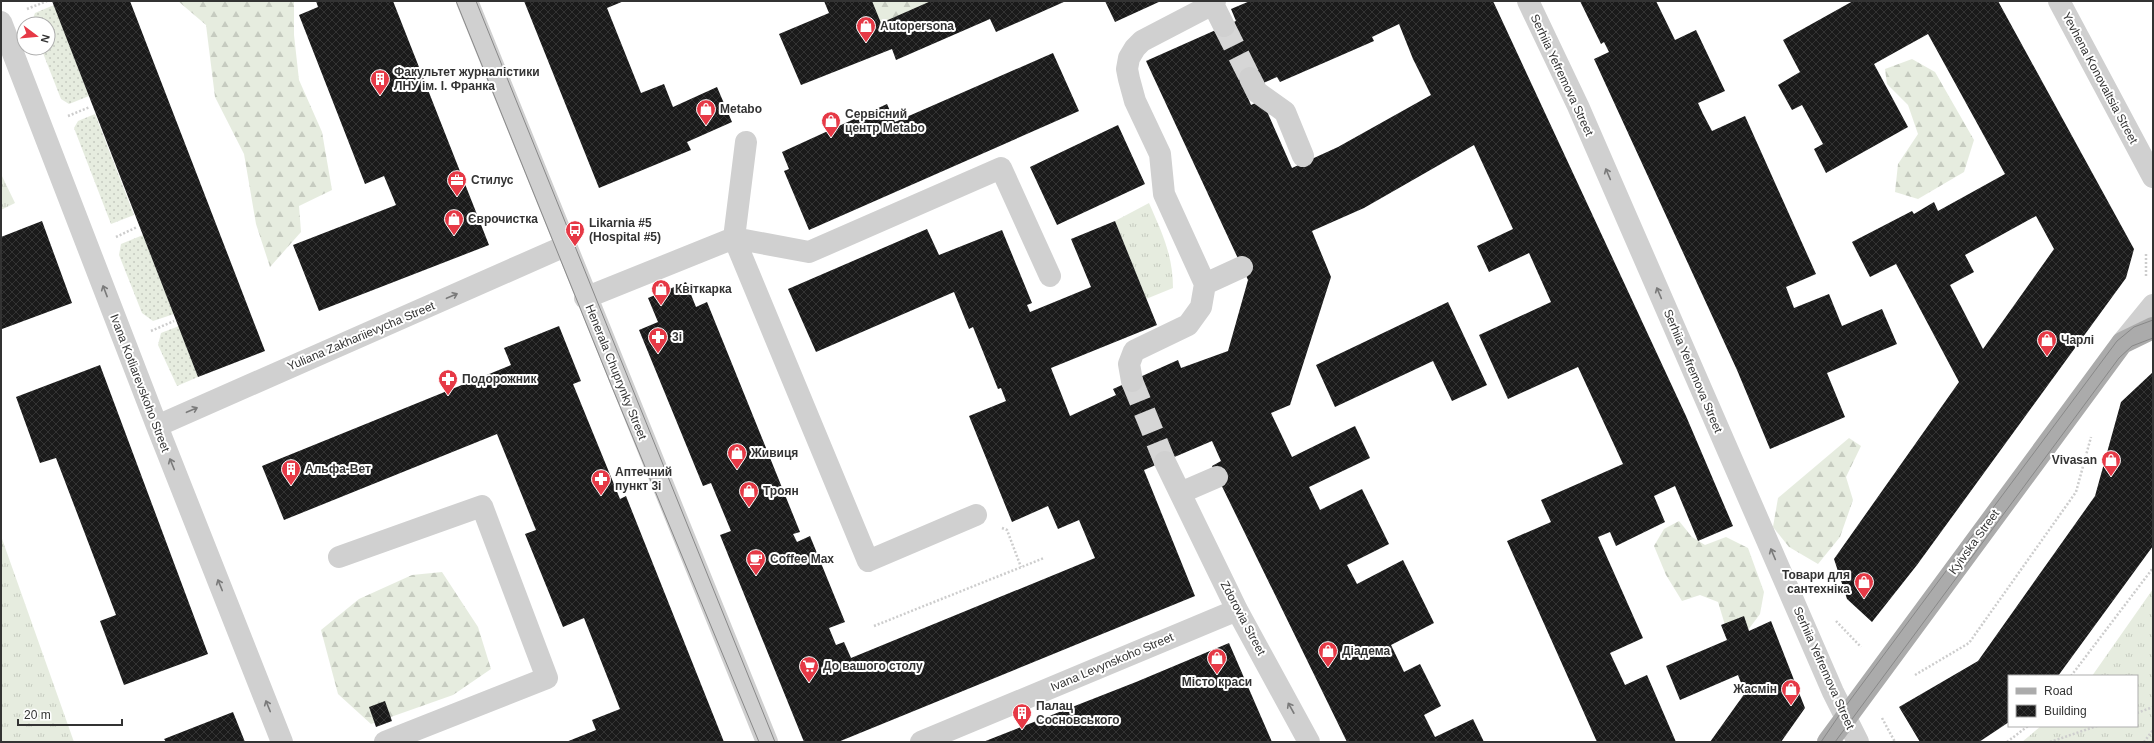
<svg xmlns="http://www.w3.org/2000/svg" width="2154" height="743" viewBox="0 0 2154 743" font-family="Arial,sans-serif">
<defs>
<pattern id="grass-tufts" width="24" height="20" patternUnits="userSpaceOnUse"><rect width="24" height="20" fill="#e6ecdf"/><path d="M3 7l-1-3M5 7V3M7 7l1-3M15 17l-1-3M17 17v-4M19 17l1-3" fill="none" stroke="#c6cbc0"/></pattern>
<pattern id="forest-firs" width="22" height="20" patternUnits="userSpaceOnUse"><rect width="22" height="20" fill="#e6ecdf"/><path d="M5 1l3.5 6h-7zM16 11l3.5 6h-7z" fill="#c6cbc0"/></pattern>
<pattern id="garden-dots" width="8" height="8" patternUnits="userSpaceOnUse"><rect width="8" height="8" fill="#e6ecdf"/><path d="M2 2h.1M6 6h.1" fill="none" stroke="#c6cbc0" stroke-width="1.8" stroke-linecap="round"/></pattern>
<pattern id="building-cross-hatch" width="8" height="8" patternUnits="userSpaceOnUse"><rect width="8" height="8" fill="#1a1a1a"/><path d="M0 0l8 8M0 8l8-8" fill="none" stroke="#333"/></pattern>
</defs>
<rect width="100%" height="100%" fill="#fff"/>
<path fill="url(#grass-tufts)" d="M1 174 15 203 1 210Z
M1149 203C1162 233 1173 255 1173 288L1146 299 1115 221Z
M1 536 74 742H1Z
M2153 589V742H2022L2041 726H2137V676H2092Z"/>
<path fill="url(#forest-firs)" d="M178 1H294V35L299 80 322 132 332 190 299 206 301 232 270 267 256 224 244 154 215 97 206 25Z
M872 1H969L899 45 872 18Z
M1912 59 1935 72 1974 140 1964 172 1918 199 1895 192 1898 164 1918 134 1908 105 1887 84 1885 69Z
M1849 438 1861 446 1846 477 1853 500 1840 537 1818 564 1789 547 1773 527 1778 498Z
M1679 521 1692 537 1705 545 1726 537 1748 548 1764 592 1760 614 1748 630 1725 625 1718 602 1700 595 1682 601 1666 575 1654 546 1664 529Z
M442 572 478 627 491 669 453 695 371 724 338 694 321 630 359 599 412 575Z"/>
<path fill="url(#garden-dots)" d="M54 5 89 96 69 104 61 99 41 48H48V24H31L35 13Z
M95 114 134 215 111 224 74 128 78 121Z
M143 235 174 314 153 321 142 313 119 255 121 244Z
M179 326 198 377 177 386 158 345 161 333Z"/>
<path fill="url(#building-cross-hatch)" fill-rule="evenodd" d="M52 1H130L265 351 198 377Z
M316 1H393L489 245 319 311 293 245 396 205 384 176 365 184 299 15 318 7Z
M524 1H624L607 8 641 93 664 84 673 107 717 87 732 122 687 142 691 150 599 188Z
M824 1H872L881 23 931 1H1066L996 32 990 19 896 60 892 49 801 85 779 34 829 13Z
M1105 1H1161L1115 22Z
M1250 1H1493L1686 416 1733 526 1698 541 1675 486 1654 496 1665 522 1616 546 1610 532 1598 537 1643 638 1610 653 1625 685 1647 675 1676 742H1597L1507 541 1551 522 1541 500 1623 464 1578 367 1508 399 1479 335 1551 302 1529 253 1489 272 1477 246 1513 229 1474 145 1364 208 1312 231 1331 277 1290 405 1271 413 1292 457 1355 426 1370 458 1309 487 1320 510 1362 489 1389 544 1347 565 1357 584 1403 560 1434 623 1391 645 1404 672 1420 664 1441 706 1424 715 1435 737 1473 719 1484 742H1347L1212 466 1221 461 1212 441 1144 470 1195 596 838 742H804L720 535 731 531 711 483 703 486 639 330 658 322 648 298 686 282 696 307 707 302 800 532 793 534 797 542 810 536 845 622 829 628 836 645 844 642 851 658 1095 558 1079 520 1058 529 1048 506 1012 522 969 416 1006 401 1001 388 998 389 973 327 969 329 954 292 816 352 788 289 927 229 939 255 1002 230 1032 303 1027 305 1030 312 1091 287 1071 239 1115 221 1157 325 1051 368 1070 416 1116 395 1113 389 1178 360 1181 368 1228 351 1248 280 1146 61 1236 21 1231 9ZM1399 24 1413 59 1431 95 1338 147 1292 168 1262 100 1251 105 1241 82 1261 84 1277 77 1280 82 1374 41 1372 37Z
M1580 1H1656L1675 40 1696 30 1725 91 1698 103 1703 114 1712 131 1745 116 1816 274 1786 287 1794 308 1829 294 1842 326 1882 309 1897 344 1827 373 1845 417 1770 449 1737 370 1594 59 1609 52 1604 42 1601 44Z
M1853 1H1998L2134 249 2126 278 1917 565 1872 622 1847 599 1834 559 1959 382 1896 264 1870 277 1852 242 1912 211 1914 214 1934 202 1938 211 2005 174 1928 34 1874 64 1908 127 1826 173 1814 149 1823 144 1802 105 1792 110 1778 85 1800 72 1783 40ZM2036 216 2054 249 1983 349 1950 285 1974 272 1965 255Z
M1053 53 1079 111 809 230 784 171 789 169 782 152 887 104 895 122Z
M1118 125 1145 184 1057 225 1030 167Z
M42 221 72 303 2 329 1 237Z
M1448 302 1487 385 1452 401 1433 361 1335 407 1316 365Z
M559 326 581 381 573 384 620 499 626 496 724 742H566L596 730 592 720 620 709 584 618 563 627 525 534 536 530 497 434 284 520 262 466 511 365 504 348Z
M100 365 208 654 124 685 100 621 116 615 56 458 40 463 16 397Z
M2153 372V546L2058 676H2009V722L1979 742H1920L1899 707 1978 661 2095 496 2121 402Z
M1744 616 1749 631 1771 621 1805 708 1781 742H1710L1745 693 1738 675 1680 700 1666 666 1727 640 1721 625Z
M1229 643 1272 742H983L1136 682Z
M385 701 392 721 376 727 369 707Z
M233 712 245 742H166L164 739Z"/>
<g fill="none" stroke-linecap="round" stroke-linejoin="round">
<path stroke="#d6d6d6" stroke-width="22" stroke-dasharray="22 11" stroke-linecap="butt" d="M1224 26 1250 78
M1132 381 1165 462"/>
<path stroke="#cdcdcd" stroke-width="2.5" stroke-dasharray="2 2" stroke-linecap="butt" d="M27 9 47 1
M68 116 90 107
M116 237 137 227
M2146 254V277
M151 331 174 321
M1002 528 1007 530 1021 567
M1836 621 1861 647
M874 626 1044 558
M1915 675 1969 643 2076 492 2091 437
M2071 676 2153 568
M2137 713 2153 707
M1882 718 1895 742
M2007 742 2028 726
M2050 742 2097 726
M2144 742 2153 730"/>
<path stroke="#d0d0d0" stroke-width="22" d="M467 1 767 742
M1528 1 1578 106 1833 692 1858 742
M2059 1 2153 177
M1213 4 1224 26
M1 22 157 426 282 742
M1250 78 1257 92 1285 112 1303 156
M734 238 868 561 976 515
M734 238 809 252 1001 168 1050 276
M1205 284 1242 267
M585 298 734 238 746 142
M2122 343 2153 305
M1132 381 1129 364 1134 351 1188 325 1201 307 1205 284 1164 194 1160 154 1135 101 1129 79 1127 69 1129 58 1135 48 1142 41 1213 4 1215 1
M157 426 565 246
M1165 462 1237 610 1309 742
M1180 493 1217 477
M339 557 482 506 547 678 385 742
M921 742 1237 610"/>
<path stroke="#ababab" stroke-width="22" d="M1828 742 2122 343 2153 328"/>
<path stroke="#888" stroke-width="1" d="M456 1 612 387 759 742
M476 1 775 742
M1821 742 1842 711 2117 341 2134 327 2153 320
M1835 742 2119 358 2132 346 2153 338"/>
</g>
<defs><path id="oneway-shaft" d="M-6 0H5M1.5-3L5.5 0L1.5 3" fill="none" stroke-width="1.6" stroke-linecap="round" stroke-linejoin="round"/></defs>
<g stroke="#7a7a7a">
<use href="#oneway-shaft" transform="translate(1608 174) rotate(-113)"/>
<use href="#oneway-shaft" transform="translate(105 291) rotate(-111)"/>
<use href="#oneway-shaft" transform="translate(1659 293) rotate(-113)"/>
<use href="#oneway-shaft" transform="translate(452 296) rotate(-23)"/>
<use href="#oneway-shaft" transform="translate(192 410) rotate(-23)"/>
<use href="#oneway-shaft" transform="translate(172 464) rotate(-112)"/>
<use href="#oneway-shaft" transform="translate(1773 554) rotate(-113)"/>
<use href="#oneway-shaft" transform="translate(220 585) rotate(-112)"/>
<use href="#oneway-shaft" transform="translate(268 706) rotate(-112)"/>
<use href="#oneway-shaft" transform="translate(1291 708) rotate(-119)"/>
</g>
<defs>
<g id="shop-pin" transform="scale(1)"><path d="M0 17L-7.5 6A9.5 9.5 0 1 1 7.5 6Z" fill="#e63946" stroke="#fff"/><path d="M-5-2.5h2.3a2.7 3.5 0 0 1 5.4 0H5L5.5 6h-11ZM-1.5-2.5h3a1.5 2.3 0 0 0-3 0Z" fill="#fff"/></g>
<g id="building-pin" transform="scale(1)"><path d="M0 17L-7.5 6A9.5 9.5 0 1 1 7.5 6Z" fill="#e63946" stroke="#fff"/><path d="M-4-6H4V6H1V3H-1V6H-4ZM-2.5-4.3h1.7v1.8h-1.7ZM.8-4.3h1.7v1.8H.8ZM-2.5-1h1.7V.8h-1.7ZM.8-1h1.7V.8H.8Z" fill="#fff"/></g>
<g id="office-pin" transform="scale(1)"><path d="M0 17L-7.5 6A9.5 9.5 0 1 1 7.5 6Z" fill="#e63946" stroke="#fff"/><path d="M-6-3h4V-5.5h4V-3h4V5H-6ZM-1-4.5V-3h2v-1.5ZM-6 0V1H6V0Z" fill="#fff"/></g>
<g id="bus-pin" transform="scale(1)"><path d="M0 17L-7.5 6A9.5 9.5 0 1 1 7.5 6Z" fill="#e63946" stroke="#fff"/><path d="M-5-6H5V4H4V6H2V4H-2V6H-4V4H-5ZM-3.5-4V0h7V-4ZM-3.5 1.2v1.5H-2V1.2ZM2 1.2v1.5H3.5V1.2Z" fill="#fff"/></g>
<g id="pharmacy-pin" transform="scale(1)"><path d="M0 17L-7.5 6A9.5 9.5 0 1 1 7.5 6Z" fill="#e63946" stroke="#fff"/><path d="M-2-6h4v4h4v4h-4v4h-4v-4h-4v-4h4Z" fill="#fff"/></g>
<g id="cafe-pin" transform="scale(1)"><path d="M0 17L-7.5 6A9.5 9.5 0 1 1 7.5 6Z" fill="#e63946" stroke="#fff"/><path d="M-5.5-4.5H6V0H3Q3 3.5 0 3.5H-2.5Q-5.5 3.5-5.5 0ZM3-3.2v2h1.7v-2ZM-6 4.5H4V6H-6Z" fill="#fff"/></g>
<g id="supermarket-pin" transform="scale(1)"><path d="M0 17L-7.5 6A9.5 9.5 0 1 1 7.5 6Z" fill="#e63946" stroke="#fff"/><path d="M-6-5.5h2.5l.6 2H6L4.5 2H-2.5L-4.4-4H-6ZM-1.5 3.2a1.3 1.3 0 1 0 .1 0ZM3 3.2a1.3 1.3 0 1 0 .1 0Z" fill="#fff"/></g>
</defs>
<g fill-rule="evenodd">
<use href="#shop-pin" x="866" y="26"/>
<use href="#building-pin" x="380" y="79"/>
<use href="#shop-pin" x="706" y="109"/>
<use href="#shop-pin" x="831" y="121"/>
<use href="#office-pin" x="457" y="180"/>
<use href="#shop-pin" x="454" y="219"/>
<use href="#bus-pin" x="575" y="230"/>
<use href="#shop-pin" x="661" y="289"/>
<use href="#pharmacy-pin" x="658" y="337"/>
<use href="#shop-pin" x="2047" y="340"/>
<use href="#pharmacy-pin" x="448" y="379"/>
<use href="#shop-pin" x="737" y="453"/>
<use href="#shop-pin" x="2111" y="460"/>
<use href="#building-pin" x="291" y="469"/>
<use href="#pharmacy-pin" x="601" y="479"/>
<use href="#shop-pin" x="749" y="491"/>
<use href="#cafe-pin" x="756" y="559"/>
<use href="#shop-pin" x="1864" y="582"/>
<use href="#shop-pin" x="1328" y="651"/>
<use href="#shop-pin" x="1217" y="658"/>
<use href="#supermarket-pin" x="809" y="666"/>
<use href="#shop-pin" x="1791" y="689"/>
<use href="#building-pin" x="1022" y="713"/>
</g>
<g text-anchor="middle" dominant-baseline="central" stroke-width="4" stroke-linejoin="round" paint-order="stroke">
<g font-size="12" font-weight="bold" fill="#333" stroke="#fff" text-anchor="start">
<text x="880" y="26">Autopersona</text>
<text x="394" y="72">Факультет журналістики<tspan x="394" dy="14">ЛНУ ім. І. Франка</tspan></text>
<text x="720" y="109">Metabo</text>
<text x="845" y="114">Сервісний<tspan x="845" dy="14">центр Metabo</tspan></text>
<text x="471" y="180">Стилус</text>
<text x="468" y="219">Єврочистка</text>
<text x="589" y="223">Likarnia #5<tspan x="589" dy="14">(Hospital #5)</tspan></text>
<text x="675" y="289">Квіткарка</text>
<text x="672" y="337">3i</text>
<text x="2061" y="340">Чарлі</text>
<text x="462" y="379">Подорожник</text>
<text x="751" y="453">Живиця</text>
<text x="2097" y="460" text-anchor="end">Vivasan</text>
<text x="305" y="469">Альфа-Вет</text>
<text x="615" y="472">Аптечний<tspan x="615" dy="14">пункт 3і</tspan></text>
<text x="763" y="491">Троян</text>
<text x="770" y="559">Coffee Max</text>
<text x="1850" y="575" text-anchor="end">Товари для<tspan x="1850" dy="14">сантехніка</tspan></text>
<text x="1342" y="651">Діадема</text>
<text x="823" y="666">До вашого столу</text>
<text x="1217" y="682" text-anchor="middle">Місто краси</text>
<text x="1777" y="689" text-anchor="end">Жасмін</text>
<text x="1036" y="706">Палац<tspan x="1036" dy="14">Сосновського</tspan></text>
</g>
<g font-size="12" fill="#333" stroke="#fff">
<text transform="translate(1562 75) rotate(65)">Serhiia Yefremova Street</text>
<text transform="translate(2100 78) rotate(62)">Yevhena Konovaltsia Street</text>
<text transform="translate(361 336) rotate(-23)">Yuliana Zakhariievycha Street</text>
<text transform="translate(1693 371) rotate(67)">Serhiia Yefremova Street</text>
<text transform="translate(616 372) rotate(68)">Henerala Chuprynky Street</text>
<text transform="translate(140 383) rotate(69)">Ivana Kotliarevskoho Street</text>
<text transform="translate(1974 542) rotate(-54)">Kyivska Street</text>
<text transform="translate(1243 618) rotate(62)">Zdorovia Street</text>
<text transform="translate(1112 662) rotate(-23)">Ivana Levynskoho Street</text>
<text transform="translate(1824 668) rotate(66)">Serhiia Yefremova Street</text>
</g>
</g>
<rect width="2154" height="743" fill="none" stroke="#333333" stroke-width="4"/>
<rect x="2008" y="675" width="130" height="52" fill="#ffffff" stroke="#adadad"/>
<rect x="2016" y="688" width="20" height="6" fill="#ababab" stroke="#adadad"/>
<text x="2044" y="695" font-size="12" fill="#333333">Road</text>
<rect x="2016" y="705" width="20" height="12" fill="url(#building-cross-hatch)" stroke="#adadad"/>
<text x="2044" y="715" font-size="12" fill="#333333">Building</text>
<g transform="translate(36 36) rotate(106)"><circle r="19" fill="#ffffff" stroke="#adadad"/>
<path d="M0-3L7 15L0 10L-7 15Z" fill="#e63946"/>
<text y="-6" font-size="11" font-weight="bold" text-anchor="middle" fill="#333333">N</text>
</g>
<path d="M18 719v6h104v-6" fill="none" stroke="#333333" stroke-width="2"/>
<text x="24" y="719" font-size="12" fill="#333333" stroke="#ffffff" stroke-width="3" paint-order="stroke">20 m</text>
</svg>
